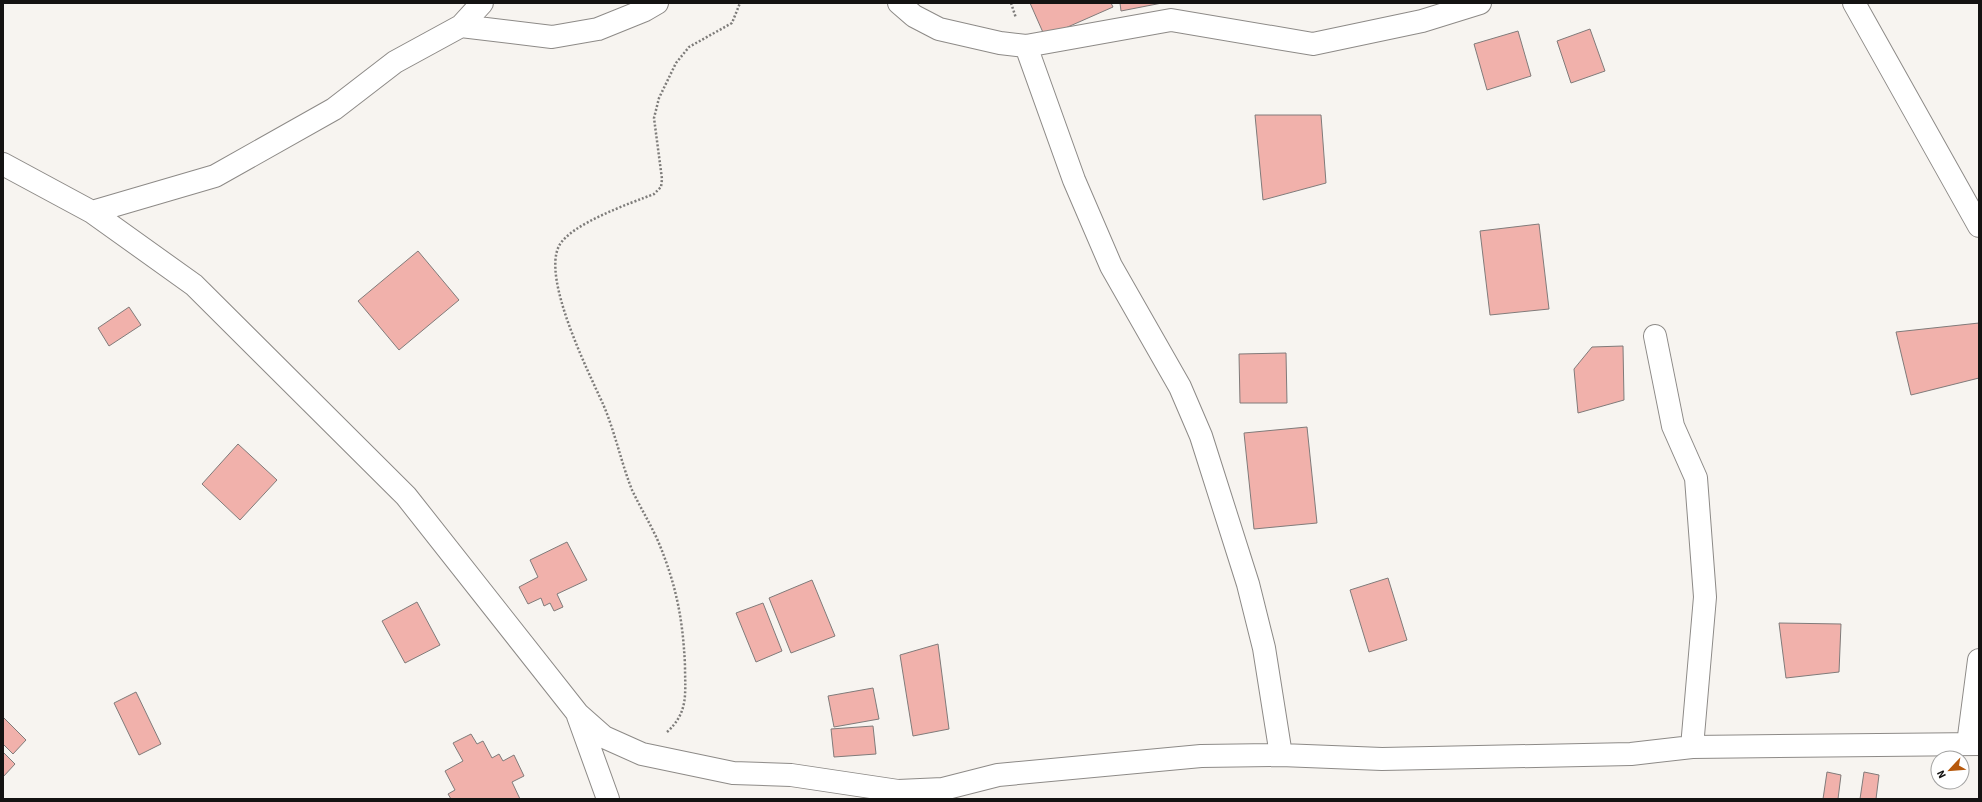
<svg xmlns="http://www.w3.org/2000/svg" width="1982" height="802" viewBox="0 0 1982 802" font-family="'Source Sans 3',sans-serif">
<rect width="100%" height="100%" fill="#f7f4f0"/>
<path fill="#f1b1ab" stroke="#807b7a" d="M1030 3H1111L1113 7 1045 37Z
M1120 3H1162L1121 11Z
M1590 29 1605 71 1571 83 1557 41Z
M1518 31 1531 76 1487 90 1474 44Z
M1255 115H1321L1326 183 1263 200Z
M1539 224 1549 309 1490 315 1480 231Z
M418 251 459 300 399 350 358 301Z
M129 307 141 325 109 346 98 328Z
M1979 323V378L1911 395 1896 332Z
M1623 346 1624 400 1578 413 1574 369 1592 347Z
M1286 353 1287 403H1240L1239 354Z
M1307 427 1317 523 1254 529 1244 433Z
M238 444 277 480 240 520 202 484Z
M567 542 587 580 557 594 563 607 554 611 550 603 544 606 541 598 528 604 519 587 538 577 530 560Z
M1388 578 1407 640 1369 652 1350 590Z
M812 580 835 636 791 653 769 598Z
M417 602 440 645 405 663 382 621Z
M763 603 782 651 756 662 736 613Z
M1779 623 1841 624 1839 672 1786 678Z
M938 644 949 729 913 736 900 655Z
M873 688 879 719 834 727 828 696Z
M136 692 161 744 139 755 114 703Z
M3 717 26 740 13 754 3 744Z
M873 726 876 754 834 757 831 729Z
M471 734 477 744 483 741 492 758 499 754 503 761 514 755 524 776 512 782 520 799H451L448 794 455 790 445 771 463 761 453 743Z
M3 752 15 764 3 777Z
M1827 772 1841 775 1838 799H1823Z
M1864 772 1879 775 1876 799H1860Z"/>
<g fill="none" stroke-linecap="round" stroke-linejoin="round">
<g stroke="#8d8a87" stroke-width="24">
<path id="minor" d="M899 3 914 16 939 29 1000 43 1026 46 1171 20 1313 44 1422 21 1480 3
M1854 3 1979 226
M461 26 482 3
M1026 46 1074 180 1111 266 1180 387 1201 436 1248 584 1264 648 1281 755
M3 164 92 212 194 285 406 496 578 714 604 737 642 754 733 773 791 775 898 791 943 789 998 775 1201 756 1281 755 1382 759 1631 754 1692 747 1979 744
M92 212 215 176 334 109 395 62 461 26 552 37 598 29 645 10 657 3
M1655 336 1673 426 1696 478 1705 597 1692 747
M578 716 608 799
M1968 744 1979 660"/>
</g>
<path stroke="#7e7c7a" stroke-width="2.5" stroke-dasharray="2 2" stroke-linecap="butt" d="M1011 3 1016 18
M667 732C689 712 685 693 685 666 683 619 676 584 658 541 650 523 640 507 632 490 621 462 615 432 603 404 588 371 542 279 559 246 570 224 631 203 654 194L661 187 662 179 654 118 659 98 676 63 689 47 732 23 740 3"/>
<use href="#minor" stroke="#fff" stroke-width="22"/>
</g>
<rect width="1982" height="802" fill="none" stroke="#141312" stroke-width="8"/>
<g transform="translate(1950 770) rotate(244)"><circle r="19" fill="#ffffff" stroke="#a1a1a0"/>
<path d="M0-3L7 15L0 10L-7 15Z" fill="#b6580b"/>
<text y="-6" font-size="11" font-weight="bold" text-anchor="middle" fill="#141312">N</text>
</g>
</svg>
